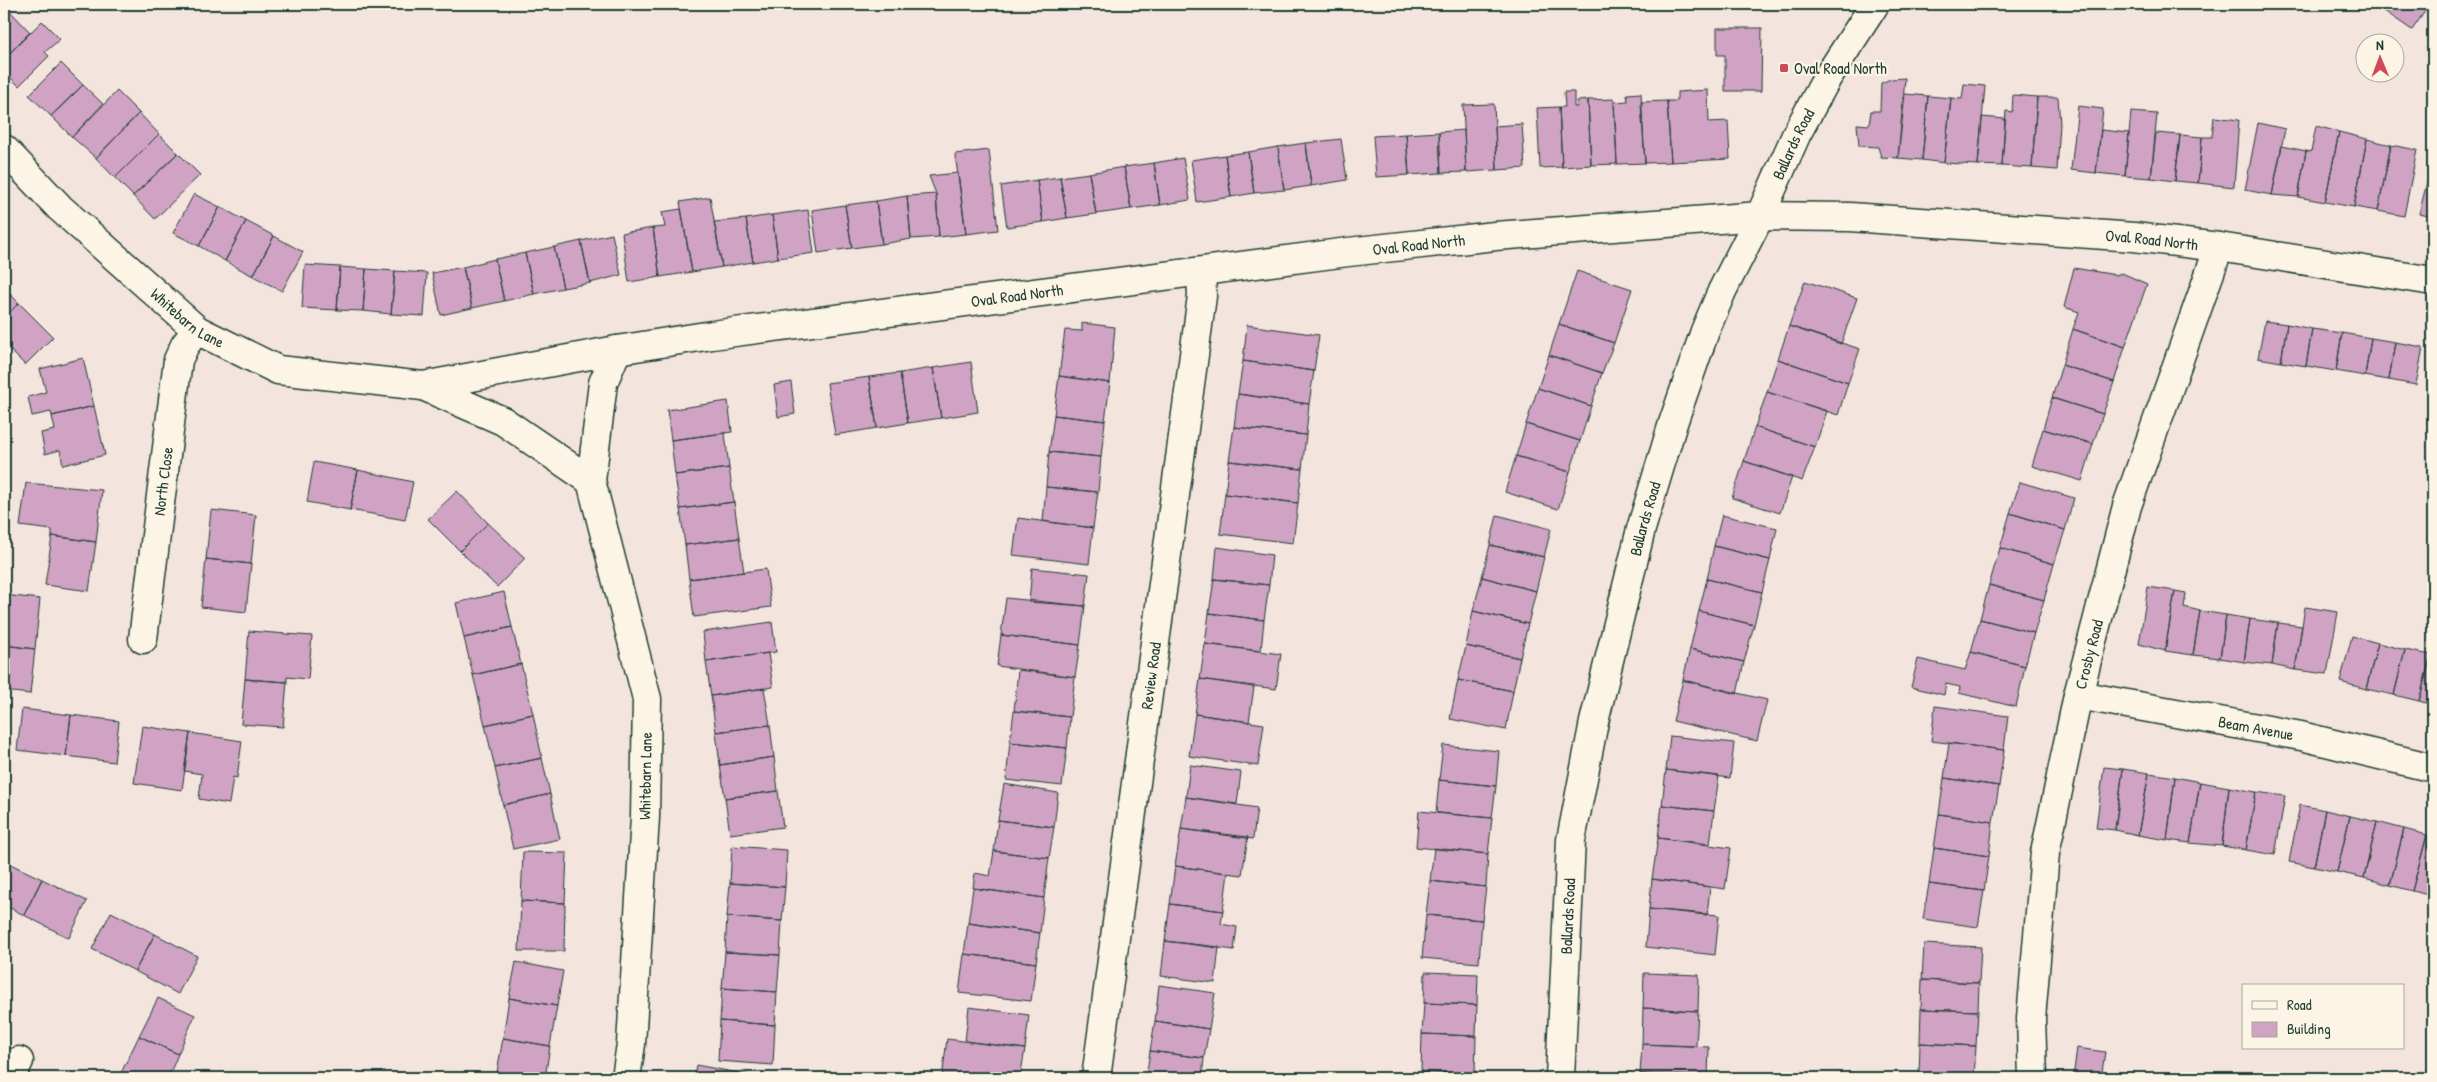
<svg xmlns="http://www.w3.org/2000/svg" width="2437" height="1082" viewBox="0 0 2437 1082" font-family="'Patrick Hand',sans-serif">
<rect width="100%" height="100%" fill="#f3e4de"/>
<filter id="ink" filterUnits="userSpaceOnUse"><feTurbulence type="fractalNoise" baseFrequency=".02" numOctaves="2"/><feDisplacementMap in="SourceGraphic" scale="10" xChannelSelector="R" yChannelSelector="G"/><feConvolveMatrix kernelMatrix="1 2 1 2 8 2 1 2 1" color-interpolation-filters="sRGB"/></filter>
<g filter="url(#ink)">
<path fill="#d0a2c4" stroke="#1f3d34" d="M4 4H15L4 15Z
M2374 4H2430L2412 30Z
M9 10 30 32 4 59V15Z
M42 21 60 39 45 52 49 56 19 86 4 71V59Z
M1717 28H1762L1761 91H1725V55H1717Z
M61 63 83 85 51 116 29 95Z
M1905 78 1898 158 1881 157 1878 147 1859 146 1857 124 1869 125 1871 111H1880L1881 83 1891 79Z
M1964 84 1985 86 1978 165 1944 163 1951 98 1962 99Z
M83 85 103 104 72 137 51 116Z
M1708 90 1709 122 1728 121 1730 159 1671 162 1667 101H1677V92Z
M117 91 139 113 96 158 72 137Z
M1564 92H1574V107H1577V101L1588 100 1591 165 1562 167 1559 107H1565Z
M1641 93 1645 163 1617 164 1614 102 1628 101 1627 94Z
M1905 94 1928 96 1922 160 1898 158Z
M2013 95 2037 97 2032 168 2002 166 2006 111 2012 112Z
M1928 96 1951 98 1944 163 1922 160Z
M2037 97H2058L2060 124 2057 170 2032 168Z
M1614 99 1617 164 1591 165 1588 100Z
M1667 101 1671 162 1645 163 1641 102Z
M1494 104 1497 170 1466 172 1463 105Z
M2078 106 2103 109 2096 173 2071 170Z
M1559 107 1562 167 1540 168 1537 108Z
M2131 112 2157 114 2151 178 2125 176Z
M139 113 159 134 115 178 96 158Z
M1982 117 2005 119 2002 166 1978 165Z
M2214 117 2239 120 2234 187 2198 183 2202 137H2212Z
M2258 123 2285 129 2272 195 2245 190Z
M1522 124 1525 168 1497 170 1495 126Z
M2316 126 2339 132 2325 202 2298 197 2306 151 2311 152Z
M1464 130 1466 172 1441 173 1439 132Z
M2101 130 2129 133 2125 176 2096 173Z
M1439 132 1441 173 1409 175 1406 134Z
M2339 132 2367 139 2354 207 2325 202Z
M2156 133 2180 135 2175 181 2151 178Z
M159 134 178 153 133 196 115 178Z
M1406 134 1409 175 1376 177 1373 136Z
M2180 135 2202 137 2198 183 2175 181Z
M1341 139 1347 180 1311 186 1306 143Z
M2367 139 2391 145 2378 211 2354 207Z
M1306 143 1311 186 1284 190 1278 147Z
M2391 145 2417 150 2404 216 2378 211Z
M2282 146 2306 151 2298 197 2272 195Z
M1278 147 1284 190 1254 193 1248 152Z
M989 150 998 230 966 234 955 154Z
M1248 152 1254 193 1231 197 1225 155Z
M178 153 200 175 155 219 133 196Z
M1225 155 1231 197 1197 202 1191 160Z
M1183 158 1190 200 1160 205 1154 163Z
M1154 163 1160 205 1131 209 1124 167Z
M1124 167 1131 209 1096 214 1089 173Z
M2430 170H2433V217L2419 214Z
M958 173 966 234 939 237 936 194 929 176Z
M1089 173 1096 214 1067 218 1060 177Z
M1060 177 1067 218 1043 222 1037 180Z
M1037 180 1043 222 1007 227 1001 186Z
M194 194 220 207 199 246 173 233Z
M936 194 939 237 911 239 907 196Z
M907 196 911 239 882 244 876 201Z
M710 197 722 267 692 272 680 202Z
M876 201 882 244 852 248 845 205Z
M845 205 852 248 818 253 812 210Z
M220 207 246 221 225 261 199 246Z
M681 209 692 272 660 277 653 228 665 227 662 212Z
M808 210 814 253 778 258 772 215Z
M772 215 778 258 753 262 746 219Z
M746 219 753 262 722 267 714 222Z
M246 221 274 236 253 276 225 261Z
M653 228 660 277 629 282 622 233Z
M612 234 621 275 590 283 581 241Z
M274 236 303 252 282 291 253 276Z
M581 241 590 283 563 288 554 247Z
M554 247 563 288 534 294 525 253Z
M525 253 534 294 504 301 495 259Z
M495 259 504 301 472 308 463 267Z
M305 265 340 267 337 310 302 308Z
M340 267 366 269 363 311 337 310Z
M463 267 472 308 441 315 432 273Z
M2074 268 2116 275 2122 273 2147 284 2125 347 2073 329 2079 312 2064 307Z
M366 269 395 271 391 314 363 311Z
M395 271 427 273 424 316 391 314Z
M1577 271 1632 289 1614 343 1559 324Z
M1805 281 1857 298 1841 344 1789 326Z
M4 288 19 303 4 318Z
M19 303 53 337 25 365 4 344V318Z
M2265 321 2287 324 2281 362 2258 358Z
M1082 323 1115 327 1110 383 1059 376 1065 330 1082 331Z
M1559 324 1614 343 1602 373 1549 355Z
M2287 324 2312 329 2306 366 2281 362Z
M1247 325 1319 335 1314 371 1243 361Z
M1789 326 1860 349 1848 383 1778 359Z
M2073 329 2125 347 2114 382 2062 365Z
M2312 329 2342 333 2336 371 2306 366Z
M2342 333 2371 338 2365 376 2336 371Z
M2371 338 2395 342 2389 380 2365 376Z
M2395 342 2423 347 2416 385 2389 380Z
M1549 355 1602 373 1591 406 1538 388Z
M83 358 94 406 52 416 51 412 32 416 28 397 46 392 40 369Z
M1778 359 1848 383 1838 415 1767 392Z
M1243 361 1314 371 1309 404 1238 394Z
M971 362 978 412 941 418 933 368Z
M2062 365 2114 382 2103 414 2052 398Z
M933 368 941 418 908 423 900 373Z
M900 373 908 423 877 428 869 377Z
M1059 376 1110 383 1105 421 1054 415Z
M869 377 877 428 835 435 827 383Z
M791 382 795 414 778 417 774 385Z
M1538 388 1591 406 1580 441 1526 424Z
M1767 392 1827 411 1815 447 1755 427Z
M1238 394 1309 404 1306 435 1234 427Z
M2052 398 2103 414 2093 444 2043 429Z
M728 401 732 432 671 440 667 410Z
M94 406 105 455 63 465 60 450 45 454 41 433 55 430 52 416Z
M1054 415 1105 421 1101 457 1049 452Z
M1526 424 1580 441 1570 472 1516 456Z
M1234 427 1306 435 1302 469 1229 461Z
M1755 427 1815 447 1802 481 1744 461Z
M2043 429 2093 444 2082 481 2032 466Z
M725 433 729 468 675 475 671 440Z
M1049 452 1101 457 1098 492 1046 487Z
M1516 456 1570 472 1558 509 1505 492Z
M1229 461 1302 469 1298 503 1225 494Z
M1744 461 1792 477 1780 513 1732 498Z
M314 462 358 470 350 510 307 502Z
M729 468 734 502 680 509 675 475Z
M358 470 413 482 405 520 350 510Z
M2020 482 2074 498 2065 530 2010 513Z
M26 483 102 490 96 542 52 536V530L20 526Z
M1046 487 1098 492 1093 528 1043 521Z
M457 491 488 523 460 551 428 519Z
M1225 494 1298 503 1293 543 1220 534Z
M734 502 739 538 685 545 680 509Z
M211 510 256 515 251 564 206 559Z
M2010 513 2065 530 2054 564 2000 548Z
M1497 515 1551 529 1544 557 1490 545Z
M1722 515 1777 528 1770 560 1714 546Z
M1018 518 1093 528 1089 564 1013 555Z
M488 523 525 558 497 587 460 551Z
M52 536 96 542 89 591 45 585Z
M739 538 744 572 689 579 685 545Z
M1490 545 1544 557 1536 591 1482 577Z
M1714 546 1770 560 1762 592 1707 579Z
M1217 547 1272 555 1269 585 1214 579Z
M2000 548 2054 564 2044 600 1989 585Z
M206 559 251 564 246 612 201 607Z
M1032 568 1089 574 1085 606 1029 602Z
M766 569 771 607 694 617 689 579Z
M1482 577 1536 591 1528 624 1473 611Z
M1214 579 1269 585 1264 620 1209 613Z
M1707 579 1762 592 1754 625 1699 611Z
M1989 585 2044 600 2034 633 1980 619Z
M2148 587 2175 591 2165 651 2139 644Z
M2175 591 2186 593 2184 607 2200 611 2193 655 2165 651Z
M504 592 512 627 464 638 456 603Z
M4 595 40 599 35 649 4 645Z
M1006 598 1085 606 1080 645 1001 635Z
M2305 607 2338 612 2327 674 2295 670Z
M1473 611 1528 624 1520 658 1466 646Z
M1699 611 1754 625 1744 662 1690 649Z
M2200 611 2226 615 2220 658 2193 655Z
M1209 613 1264 620 1261 651 1205 644Z
M2226 615 2250 619 2244 662 2220 658Z
M1980 619 2034 633 2025 666 1971 652Z
M2250 619 2278 623 2272 665 2244 662Z
M772 622 776 652 706 662 703 632Z
M2278 623 2302 626 2295 670 2272 665Z
M512 627 521 664 473 675 464 638Z
M249 631 312 636 308 679 287 677V682L245 679Z
M1001 635 1080 645 1075 677 997 666Z
M2352 636 2378 643 2366 689 2340 682Z
M2378 643 2405 650 2394 695 2366 689Z
M1205 644 1281 654 1276 689 1200 679Z
M4 645 35 649 30 694 4 691Z
M1466 646 1520 658 1513 691 1458 680Z
M1690 649 1744 662 1737 694 1683 680Z
M2405 650 2431 655 2419 701 2394 695Z
M1971 652 2025 666 2016 707 1959 693 1960 687 1946 684 1944 695 1911 687 1918 659 1965 670Z
M768 653 773 687 711 696 706 662Z
M2431 655 2433 656V705L2419 701Z
M521 664 533 714 485 725 473 675Z
M1018 670 1075 677 1070 717 1014 711Z
M245 679 287 682 283 727 241 724Z
M1200 679 1254 687 1249 722 1195 714Z
M1458 680 1513 691 1506 730 1450 719Z
M1683 680 1767 700 1757 741 1673 721Z
M764 688 770 725 716 732 711 696Z
M1935 706 2008 716 2004 750 1931 741Z
M22 709 71 715 66 756 17 750Z
M1014 711 1070 717 1067 748 1010 742Z
M533 714 542 758 495 768 485 725Z
M1195 714 1264 724 1258 766 1189 756Z
M71 715 119 721 114 762 66 756Z
M770 725 774 757 720 765 716 732Z
M142 726 190 733 182 790 134 783Z
M190 733 242 741 237 778 233 777 229 804 199 799 202 774 184 771Z
M1670 736 1734 743 1730 778 1666 770Z
M1010 742 1067 748 1062 786 1006 780Z
M1949 743 2004 750 1999 786 1944 778Z
M1443 745 1499 751 1496 786 1439 780Z
M774 757 778 791 725 798 720 765Z
M542 758 550 794 503 805 495 768Z
M1190 765 1241 772 1237 804 1186 797Z
M2104 767 2123 769 2115 830 2096 828Z
M2123 769 2149 773 2138 835 2115 830Z
M1666 770 1719 776 1714 811 1662 805Z
M2149 773 2175 777 2167 840 2138 835Z
M2175 777 2200 782 2190 843 2167 840Z
M1944 778 1999 786 1993 822 1939 814Z
M1439 780 1496 786 1492 818 1436 813Z
M2200 782 2229 787 2222 846 2190 843Z
M1004 784 1058 793 1054 827 998 820Z
M2229 787 2256 792 2246 850 2222 846Z
M778 791 783 827 730 834 725 798Z
M2256 792 2285 796 2275 855 2246 850Z
M550 794 560 839 513 849 503 805Z
M1186 797 1257 808 1253 839 1181 829Z
M1662 805 1714 811 1710 844 1658 838Z
M2300 805 2325 810 2314 867 2289 862Z
M2325 810 2350 816 2337 872 2314 867Z
M1419 811 1492 818 1488 854 1416 847Z
M1939 814 1993 822 1989 856 1934 848Z
M2350 816 2377 822 2364 878 2337 872Z
M998 820 1054 827 1049 858 994 851Z
M2377 822 2404 829 2390 885 2364 878Z
M1181 829 1248 837 1242 875 1175 866Z
M2404 829 2427 835 2412 891 2390 885Z
M2427 835 2433 837V896L2412 891Z
M1658 838 1731 848 1725 889 1652 879Z
M732 846 787 850 785 887 730 883Z
M1434 848 1488 854 1486 887 1430 881Z
M1934 848 1989 856 1984 891 1929 884Z
M994 851 1049 858 1044 898 973 888 975 873 990 876Z
M523 852 567 853 565 903 521 901Z
M4 861 42 879 24 915 4 905Z
M1175 866 1228 873 1223 911 1170 904Z
M42 879 87 901 69 938 24 915Z
M1652 879 1710 887 1707 915 1649 909Z
M1430 881 1486 887 1482 920 1426 915Z
M730 883 785 887 782 921 727 917Z
M1929 884 1984 891 1978 927 1923 919Z
M973 888 1044 898 1040 933 968 923Z
M521 901 565 903 564 951H519Z
M1170 904 1223 911 1221 924 1237 927 1234 950 1165 941Z
M1649 909 1719 915 1715 955 1646 947Z
M111 912 155 934 135 971 92 949Z
M1426 915 1482 920 1479 963 1422 958Z
M727 917 782 921 780 955 725 952Z
M968 923 1040 933 1036 963 964 954Z
M155 934 197 956 178 994 135 971Z
M1165 941 1219 947 1215 983 1161 976Z
M1924 944 1981 947 1979 983 1922 980Z
M725 952 780 955 777 992 722 988Z
M964 954 1036 963 1031 1001 959 993Z
M516 962 563 971 557 1006 509 998Z
M1425 972 1478 974 1477 1005 1424 1003Z
M1644 973 1699 975 1698 1011 1643 1008Z
M1922 980 1979 983 1978 1011 1921 1009Z
M1159 985 1215 993 1209 1029 1155 1021Z
M722 988 777 992 775 1025 720 1021Z
M158 998 195 1015 178 1054 139 1036Z
M509 998 557 1006 550 1046 503 1038Z
M1424 1003 1477 1005 1476 1036 1422 1034Z
M969 1007 1029 1015 1025 1049 965 1041Z
M1643 1008 1698 1011 1696 1046 1642 1044Z
M1921 1009 1978 1011 1976 1046 1920 1043Z
M720 1021 775 1025 773 1065 718 1061Z
M1155 1021 1209 1029 1204 1058 1150 1051Z
M1422 1034 1476 1036 1475 1074 1421 1072Z
M139 1036 178 1054 168 1078 119 1077Z
M503 1038 550 1046 545 1078H496Z
M947 1039 1025 1049 1020 1078H942Z
M1920 1043 1976 1046 1974 1078H1919Z
M1642 1044 1709 1047 1708 1077 1640 1074Z
M2077 1048 2105 1052 2102 1072 2133 1076V1078H2073Z
M1150 1051 1204 1058 1202 1078H1146Z
M696 1065 749 1075V1078H694Z
M1421 1072 1475 1074V1078H1421Z
M1640 1074 1696 1076V1078H1640Z"/>
<g fill="none" stroke-linecap="round" stroke-linejoin="round">
<g stroke="#1f3d34" stroke-width="31">
<g id="minor">
<path id="s1" d="M4 149 60 208 197 330 278 370 423 386 503 421 591 481"/>
<path d="M617 350 603 383 591 481 647 699 645 817 631 1044 626 1078"/>
<path id="s2" d="M423 386 617 350 712 335 1348 252 1495 236 1760 216 1850 217 2134 237 2219 247 2433 281"/>
<path id="s3" d="M143 639 178 360 185 345 197 330"/>
<path id="s4" d="M2078 695 2301 736 2433 768"/>
<path d="M10 1078 19 1061"/>
<path id="s5" d="M1096 1078 1202 296 1201 272"/>
<path id="s6" d="M2033 1078 2031 1018 2045 853 2078 695 2127 506 2219 247"/>
</g>
</g>
<g stroke="#1f3d34" stroke-width="31">
<g id="secondary">
<path id="s7" d="M1560 1078 1571 840 1594 722 1641 529 1673 423 1705 331 1722 291 1760 216 1797 133 1827 78 1875 4"/>
</g>
</g>
<use href="#minor" stroke="#fcf5e5" stroke-width="28"/>
<use href="#secondary" stroke="#fcf5e5" stroke-width="28"/>
</g>
</g>
<rect fill="#d1495b" stroke="#fcf5e5" stroke-width="2" x="1779" y="63" width="10" height="10" rx="2.5"/>
<g text-anchor="middle" dominant-baseline="central" stroke-width="4.5" stroke-linejoin="round" paint-order="stroke">
<g font-size="16" fill="#1f3d34" stroke="#fcf5e5" text-anchor="start">
<text x="1794" y="68">Oval Road North</text>
</g>
<g font-size="16" fill="#1f3d34" stroke="#fcf5e5">
<text stroke="none"><textPath href="#s7" startOffset="972">Ballards Road</textPath></text>
<text stroke="none"><textPath href="#s2" startOffset="1741">Oval Road North</textPath></text>
<text stroke="none"><textPath href="#s2" startOffset="1006">Oval Road North</textPath></text>
<text stroke="none"><textPath href="#s2" startOffset="601">Oval Road North</textPath></text>
<text stroke="none"><textPath href="#s1" startOffset="250">Whitebarn Lane</textPath></text>
<text stroke="none"><textPath href="#s3" startOffset="159">North Close</textPath></text>
<text stroke="none"><textPath href="#s7" startOffset="568">Ballards Road</textPath></text>
<text stroke="none"><textPath href="#s6" startOffset="429">Crosby Road</textPath></text>
<text stroke="none"><textPath href="#s5" startOffset="406">Review Road</textPath></text>
<text stroke="none"><textPath href="#s4" startOffset="181">Beam Avenue</textPath></text>
<text transform="translate(645 776) rotate(-89)">Whitebarn Lane</text>
<text stroke="none"><textPath href="#s7" startOffset="162">Ballards Road</textPath></text>
</g>
</g>
<rect width="2437" height="1082" fill="none" stroke="#fcf5e5" stroke-width="20"/>
<rect x="10" y="10" width="2417" height="1062" fill="none" stroke="#1f3d34" stroke-width="2" filter="url(#ink)"/>
<rect x="2242" y="984" width="162" height="65" fill="#fcf5e5" stroke="#a4ab9e"/>
<rect x="2252" y="1001" width="25" height="8" fill="#fcf5e5" stroke="#a4ab9e"/>
<text x="2287" y="1010" font-size="15" fill="#1f3d34">Road</text>
<rect x="2252" y="1022" width="25" height="15" fill="#d0a2c4" stroke="#a4ab9e"/>
<text x="2287" y="1034" font-size="15" fill="#1f3d34">Building</text>
<g transform="translate(2380 58) rotate(359)"><circle r="24" fill="#fcf5e5" stroke="#a4ab9e"/>
<path d="M0-4L9 19L0 12L-9 19Z" fill="#d1495b"/>
<text y="-8" font-size="14" font-weight="bold" text-anchor="middle" fill="#1f3d34">N</text>
</g>
</svg>
